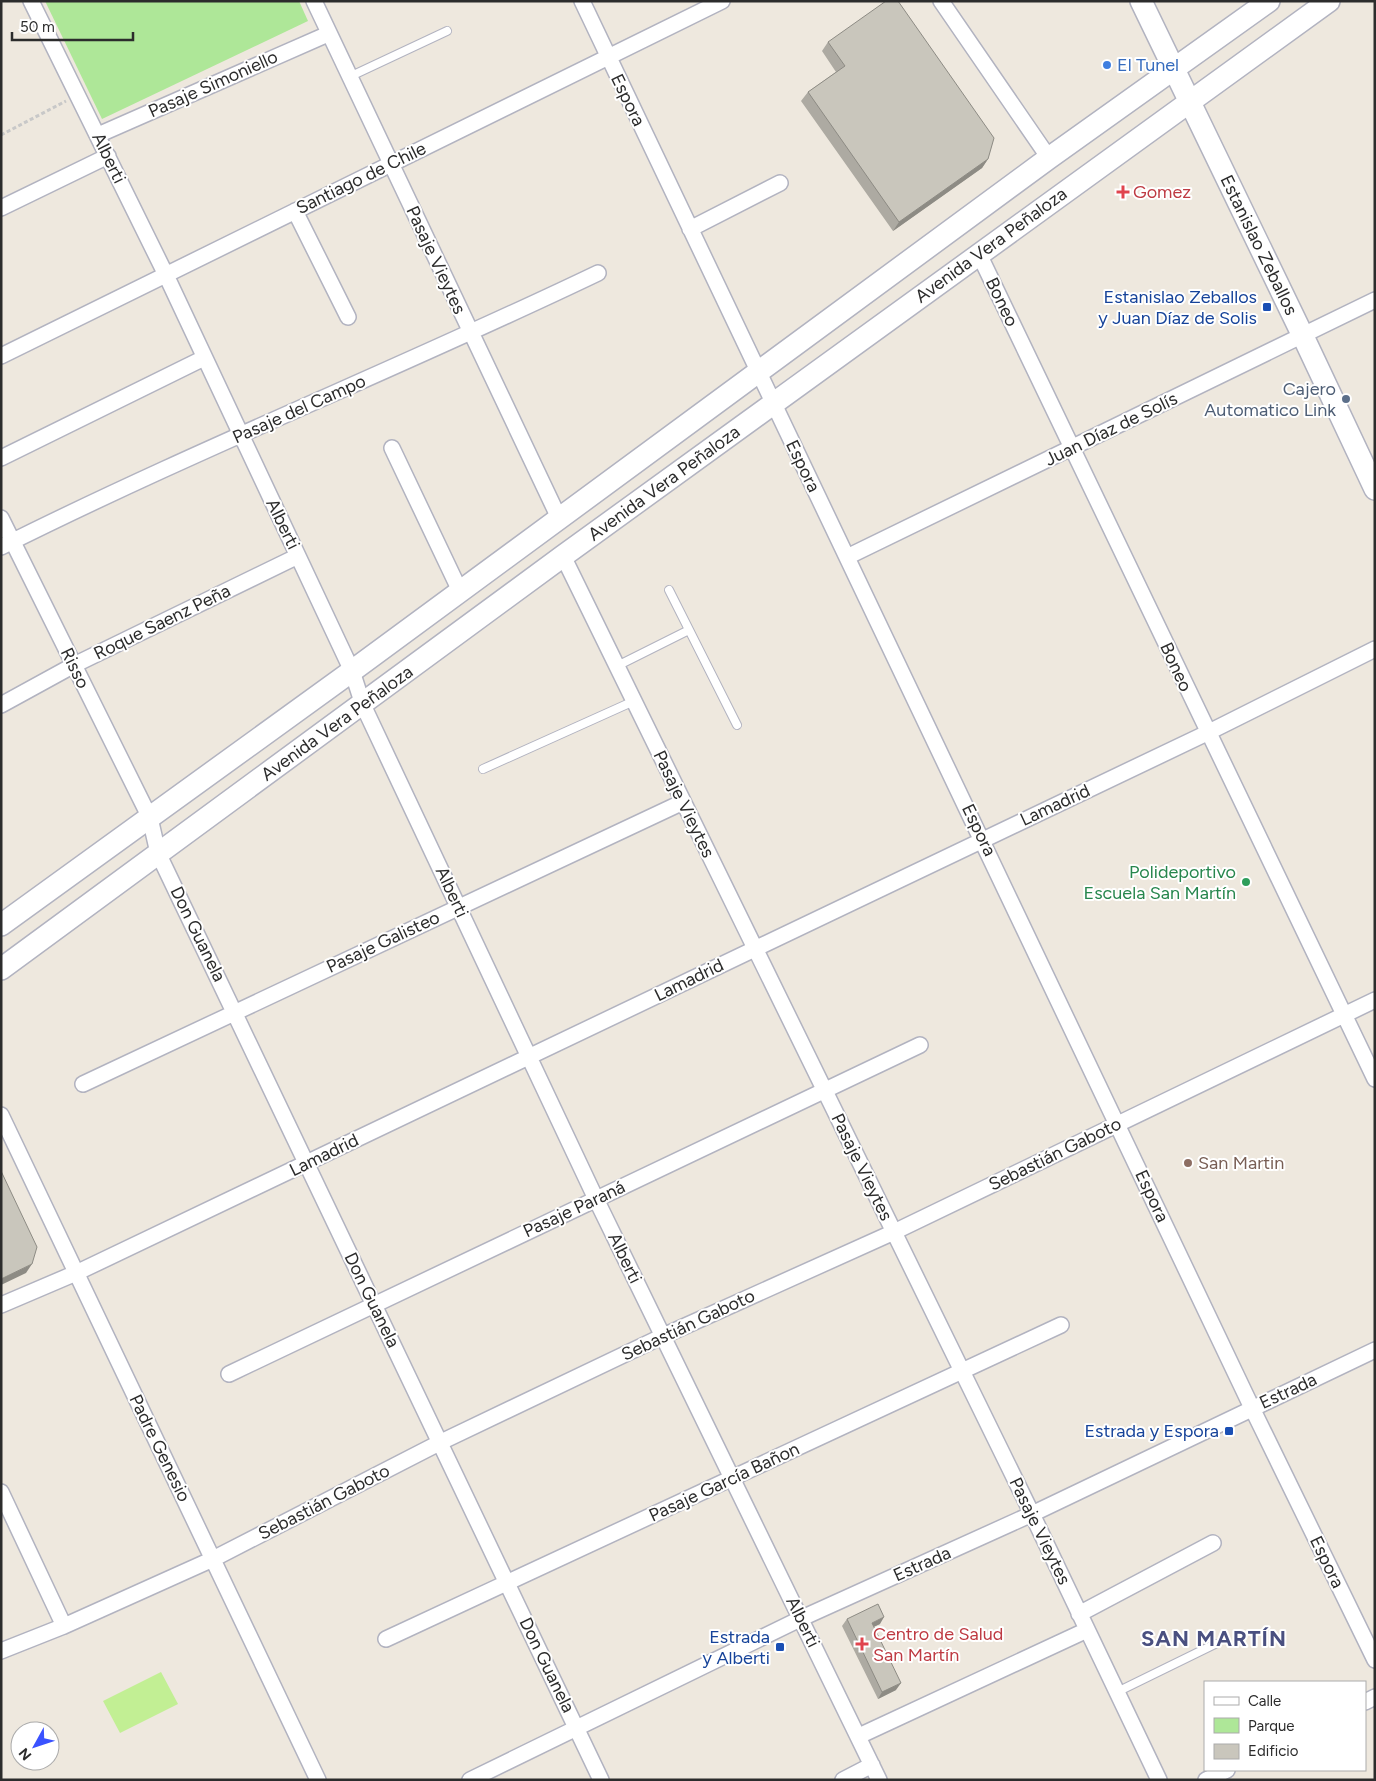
<svg xmlns="http://www.w3.org/2000/svg" width="1376" height="1781" viewBox="0 0 1376 1781" font-family="Figtree,sans-serif">
<rect width="100%" height="100%" fill="#eee8de"/>
<path fill="#aee798" d="M45 1H299L308 21 102 119Z"/>
<path fill="#c2ef94" d="M161 1672 178 1704 120 1733 103 1701Z"/>
<g fill="none" stroke-linecap="round" stroke-linejoin="round">
<g stroke="#b2b3c0" stroke-width="10">
<path id="lane" d="M349 77 447 31
M669 590 737 725
M617 666 689 630
M483 769 634 701
M1117 1692 1215 1644"/>
</g>
<g stroke="#b2b3c0" stroke-width="18">
<path id="street" d="M31 1 166 275 352 671 363 705 596 1199 879 1780
M314 1 559 518
M582 1 1252 1408 1375 1660
M941 1 1049 158
M98 135 328 34
M1 208 108 156
M295 211 348 317
M690 229 780 183
M979 254 1375 1079
M1 356 722 1
M392 448 460 591
M1 458 204 358
M1 518 150 818 158 853 601 1780
M1 547C197 449 400 368 598 273
M563 556 1032 1514 1159 1780
M847 557 1375 300
M1 705 74 665 298 556
M83 1084 683 802
M1 1115 318 1780
M1 1305 76 1273 1207 733 1375 649
M229 1374 920 1045
M1 1492 64 1626
M1079 1614 1213 1543
M386 1639 1061 1325
M1 1651 64 1626 213 1559 441 1442 663 1336 894 1232 1375 1000
M1365 1702 1375 1697
M859 1736 1087 1630
M470 1780 802 1618 1032 1514 1375 1350
M843 1780 872 1765
M1206 1780 1227 1770"/>
</g>
<g stroke="#b2b3c0" stroke-width="24">
<path id="secondary" d="M1141 1 1302 334 1375 489
M1 925 352 671 1049 158 1269 1
M1 969 563 556 1329 1"/>
</g>
<path stroke="#c8c8c8" stroke-width="3" stroke-dasharray="4 2.5" stroke-linecap="butt" d="M1 135 66 101"/>
<use href="#lane" stroke="#fff" stroke-width="8"/>
<use href="#street" stroke="#fff" stroke-width="15"/>
<use href="#secondary" stroke="#fff" stroke-width="21"/>
</g>
<path fill="#adaaa2" d="M828 42 988 159 982 168 893 231 801 101 808 92 836 72 822 51Z
M847 1619 880 1624 873 1627 896 1690 878 1699 842 1626Z"/>
<path fill="#8d8b84" d="M988 159 982 168 893 231 899 222Z
M32 1264 26 1273 1 1285V1279Z
M884 1617 880 1624 867 1630 872 1623Z
M901 1683 896 1690 878 1699 882 1692Z"/>
<path fill="#c9c6bc" stroke="#8d8b84" d="M886 1H898L994 138 988 159 899 222 808 92 845 66 828 42Z
M1 1171 37 1247 32 1264 1 1279Z
M878 1604 884 1617 872 1623 901 1683 882 1692 847 1619Z"/>
<circle fill="#3f7fe0" stroke="#fff" stroke-width="2" cx="1107" cy="65" r="5"/>
<g fill="#e0444e" stroke="#fff" stroke-width="2">
<path d="M1120.5 184.5h5v5h5v5h-5v5h-5v-5h-5v-5h5z"/>
<path d="M859.5 1636.5h5v5h5v5h-5v5h-5v-5h-5v-5h5z"/>
</g>
<g fill="#1a4fb4" stroke="#fff" stroke-width="2">
<rect x="1262" y="302" width="10" height="10" rx="2.5"/>
<rect x="1224" y="1426" width="10" height="10" rx="2.5"/>
<rect x="775" y="1642" width="10" height="10" rx="2.5"/>
</g>
<circle fill="#5c6f8a" stroke="#fff" stroke-width="2" cx="1346" cy="399" r="5"/>
<circle fill="#2e9e5b" stroke="#fff" stroke-width="2" cx="1246" cy="882" r="5"/>
<circle fill="#8d6e63" stroke="#fff" stroke-width="2" cx="1188" cy="1163" r="5"/>
<g text-anchor="middle" dominant-baseline="central" stroke-width="4" stroke-linejoin="round" paint-order="stroke">
<g font-size="18" fill="#366cbe" stroke="#fff" text-anchor="start">
<text x="1117" y="65">El Tunel</text>
</g>
<g font-size="18" fill="#2c2c2c" stroke="#fff">
<text transform="translate(213 84) rotate(-24)">Pasaje Simoniello</text>
<text transform="translate(628 100) rotate(64)">Espora</text>
<text transform="translate(109 158) rotate(64)">Alberti</text>
<text transform="translate(361 178) rotate(-26)">Santiago de Chile</text>
<text transform="translate(991 245) rotate(-36)">Avenida Vera Peñaloza</text>
<text transform="translate(1259 245) rotate(64)">Estanislao Zeballos</text>
<text transform="translate(436 260) rotate(65)">Pasaje Vieytes</text>
<text transform="translate(1002 302) rotate(64)">Boneo</text>
<text transform="translate(299 409) rotate(-24)">Pasaje del Campo</text>
<text transform="translate(1111 429) rotate(-26)">Juan Díaz de Solís</text>
<text transform="translate(803 466) rotate(64)">Espora</text>
<text transform="translate(664 483) rotate(-36)">Avenida Vera Peñaloza</text>
<text transform="translate(283 524) rotate(64)">Alberti</text>
<text transform="translate(162 622) rotate(-26)">Roque Saenz Peña</text>
<text transform="translate(1176 667) rotate(65)">Boneo</text>
<text transform="translate(75 668) rotate(64)">Risso</text>
<text transform="translate(337 723) rotate(-36)">Avenida Vera Peñaloza</text>
<text transform="translate(684 804) rotate(64)">Pasaje Vieytes</text>
<text transform="translate(1055 805) rotate(-25)">Lamadrid</text>
<text transform="translate(979 830) rotate(64)">Espora</text>
<text transform="translate(452 892) rotate(65)">Alberti</text>
<text transform="translate(198 934) rotate(64)">Don Guanela</text>
<text transform="translate(383 942) rotate(-25)">Pasaje Galisteo</text>
<text transform="translate(689 980) rotate(-26)">Lamadrid</text>
<text transform="translate(1055 1154) rotate(-26)">Sebastián Gaboto</text>
<text transform="translate(324 1155) rotate(-26)">Lamadrid</text>
<text transform="translate(862 1167) rotate(64)">Pasaje Vieytes</text>
<text transform="translate(1152 1196) rotate(65)">Espora</text>
<text transform="translate(574 1209) rotate(-25)">Pasaje Paraná</text>
<text transform="translate(625 1258) rotate(64)">Alberti</text>
<text transform="translate(372 1300) rotate(64)">Don Guanela</text>
<text transform="translate(688 1325) rotate(-25)">Sebastián Gaboto</text>
<text transform="translate(1288 1391) rotate(-25)">Estrada</text>
<text transform="translate(160 1448) rotate(64)">Padre Genesio</text>
<text transform="translate(724 1482) rotate(-25)">Pasaje García Bañon</text>
<text transform="translate(324 1502) rotate(-27)">Sebastián Gaboto</text>
<text transform="translate(1040 1531) rotate(64)">Pasaje Vieytes</text>
<text transform="translate(1327 1562) rotate(64)">Espora</text>
<text transform="translate(922 1564) rotate(-24)">Estrada</text>
<text transform="translate(803 1622) rotate(64)">Alberti</text>
<text transform="translate(547 1665) rotate(64)">Don Guanela</text>
</g>
<g font-size="18" fill="#be3a42" stroke="#fff" text-anchor="start">
<text x="1133" y="192">Gomez</text>
<text x="873" y="1634">Centro de Salud<tspan x="873" dy="21">San Martín</tspan></text>
</g>
<g font-size="18" fill="#164399" stroke="#fff" text-anchor="end">
<text x="1257" y="297">Estanislao Zeballos<tspan x="1257" dy="21">y Juan Díaz de Solis</tspan></text>
<text x="1219" y="1431">Estrada y Espora</text>
<text x="770" y="1637">Estrada<tspan x="770" dy="21">y Alberti</tspan></text>
</g>
<g font-size="18" fill="#4e5e75" stroke="#fff" text-anchor="end">
<text x="1336" y="389">Cajero<tspan x="1336" dy="21">Automatico Link</tspan></text>
</g>
<g font-size="18" fill="#27864d" stroke="#fff" text-anchor="end">
<text x="1236" y="872">Polideportivo<tspan x="1236" dy="21">Escuela San Martín</tspan></text>
</g>
<g font-size="18" fill="#785e54" stroke="#fff" text-anchor="start">
<text x="1198" y="1163">San Martin</text>
</g>
<g font-size="22" font-weight="bold" letter-spacing="1" fill="#4a5080" stroke="#fff">
<text x="1214" y="1638">SAN MARTÍN</text>
</g>
</g>
<rect width="1376" height="1781" fill="none" stroke="#2c2c2c" stroke-width="5"/>
<rect x="1204" y="1681" width="162" height="90" fill="#ffffff" stroke="#ababab"/>
<rect x="1214" y="1697" width="25" height="8" fill="#ffffff" stroke="#ababab"/>
<text x="1248" y="1706" font-size="15" fill="#2c2c2c">Calle</text>
<rect x="1214" y="1718" width="25" height="15" fill="#aee798" stroke="#ababab"/>
<text x="1248" y="1731" font-size="15" fill="#2c2c2c">Parque</text>
<rect x="1214" y="1744" width="25" height="15" fill="#c9c6bc" stroke="#ababab"/>
<text x="1248" y="1756" font-size="15" fill="#2c2c2c">Edificio</text>
<g transform="translate(35 1746) rotate(230)"><circle r="24" fill="#ffffff" stroke="#ababab"/>
<path d="M0-4L9 19L0 12L-9 19Z" fill="#3a52ff"/>
<text y="-8" font-size="14" font-weight="bold" text-anchor="middle" fill="#2c2c2c">N</text>
</g>
<path d="M12 32v8h121v-8" fill="none" stroke="#2c2c2c" stroke-width="2.5"/>
<text x="20" y="32" font-size="15" fill="#2c2c2c" stroke="#ffffff" stroke-width="4" paint-order="stroke">50 m</text>
</svg>
